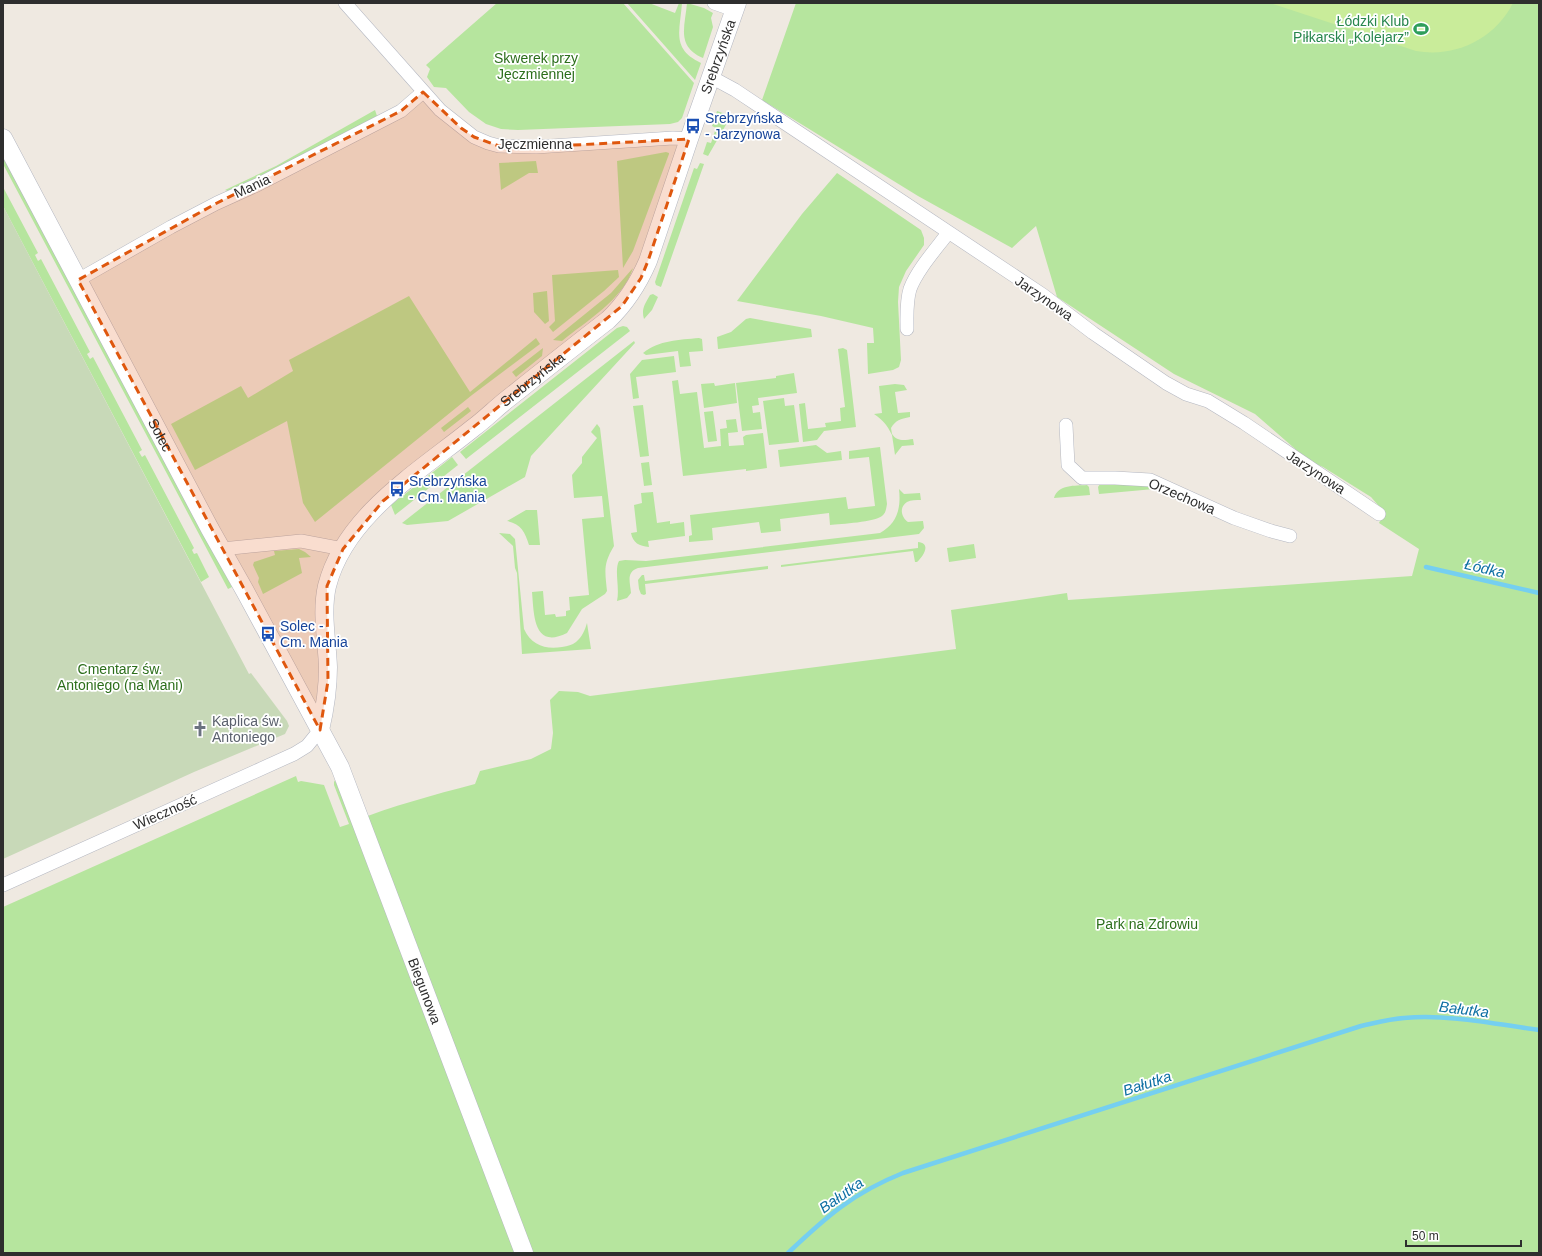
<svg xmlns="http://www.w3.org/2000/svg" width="1542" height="1256" viewBox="0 0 1542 1256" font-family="Arial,sans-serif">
<rect width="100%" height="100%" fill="#efe9e1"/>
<path fill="#b6e59e" d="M497 3H623L694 83 682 118 678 122 670 124 518 130 501 129 486 124 469 112 446 88 434 87 427 77 430 69 426 65Z
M627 3H649L675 13 679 3H682C680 31 671 49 701 63L695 80Z
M687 3 704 8 713 13 711 18 713 27 703 58C676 46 685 27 687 3Z
M796 3H1539V1253H3V907L296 776 298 782 301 781 324 785 340 827 349 824 334 785V782L335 780 352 822C392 806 433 795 475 784L480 771 531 759 551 749 553 733 550 700 559 691 578 692 590 696 956 649 951 610 1067 593 1068 600 1412 576 1419 549 1379 523 1384 512 1371 497 1323 467 1309 461 1255 414 1174 374 1057 297 1036 226 1012 248 918 196 762 100Z
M375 110 377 116 274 170 228 191 225 190 276 166Z
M717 111 731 116 708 156 703 154 707 142 711 143 716 128 712 126Z
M666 152 669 153V154L633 251 623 268 617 161Z
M3 156 232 587 228 589 3 164Z
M536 161 538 173H529L501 190 499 163Z
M700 163 704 164 661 287 656 285 655 282 694 168 697 169Z
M837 173 921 230 924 238V245L906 271 899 287 898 302 901 360 899 367 893 370 868 374 867 343H874L873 328 821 316 737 301 802 214Z
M3 187 38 253 35 255 38 261 41 259 90 352 87 354 90 359 93 357 142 450 139 452 142 457 145 455 194 548 192 550 194 554 197 553 209 577 201 582 3 206Z
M633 268C623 300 586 321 562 341L553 340 611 293Z
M618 270 619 277 604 291 553 332 549 327 555 321 552 275Z
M547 291 549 321 545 324 534 312 533 293Z
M653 294 658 297 652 310 644 319C641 309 645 304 650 295Z
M409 296 470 392 536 338 540 344 472 395 315 522 303 503 287 421 195 470 171 424 241 386 248 398 293 371 289 360Z
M750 318 811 329 812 337 718 349 717 337 731 332 746 319Z
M623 326 627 327 630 331 466 459 460 452 617 328Z
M699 338 702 339 703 351 689 352 691 366 680 367 678 351 646 355 643 353C659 340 679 340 699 338Z
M634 341 635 343 531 456 525 477 448 521 407 525 402 523Z
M543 348 542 356 516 377 512 372Z
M843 348 847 350 856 427 824 431 817 440 803 442 799 404 805 403 808 429 826 427 825 423 841 421 840 408 845 407 838 349Z
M674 356 676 372 636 377 639 398 633 399 630 374 642 360Z
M794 373 797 393 758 398 759 405 752 406 753 413 760 412 762 429 742 431 736 383 776 378V376Z
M678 380 680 394 697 392 704 448 721 446 720 429 727 428 726 420 736 419 738 432 728 433 729 446 744 445 743 437 746 435 763 433 767 468 746 471V469L683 476 672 381Z
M714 383 715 386 735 383 737 403 704 408 701 384Z
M895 384 904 385 907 390 895 392 898 413 910 412V417C900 419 896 420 891 428L892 434C897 442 905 440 913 439L914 445 902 446 895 455 892 435C887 425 883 420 874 414L882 413 879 386Z
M784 398 785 406 794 405 799 442 769 445 763 401Z
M643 405 649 456 640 457 633 406Z
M468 407 471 411 444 432 441 428Z
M713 411 717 441 708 442 704 412Z
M597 424 600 428 614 546C603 564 605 571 607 591L605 594 582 609 567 633C533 650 534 614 532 592L543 591 545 615 555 614 556 617 566 616V611L570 610 569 597 589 595 582 519 604 517 602 496 574 498 572 475 582 463V457L597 438 591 432Z
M816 445 827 453 841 451 842 460 780 467 778 450Z
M880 447 887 504C886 509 886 513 882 516 875 522 841 524 830 525L829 513 780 519 781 531 761 533 759 522 712 528 713 540 689 542V536L692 535 690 515 846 497 848 509 875 506 869 457 849 459V451Z
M452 457 458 465 395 515 391 505Z
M649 462 652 485 644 486 641 463Z
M1144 482 1163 489 1161 493 1154 489 1099 494 1098 487 1100 484Z
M1087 485 1089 487 1090 495 1054 498C1058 484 1075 486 1087 485Z
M899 489 904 494 920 493 921 500C916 500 911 500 907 502 899 507 901 517 908 522L923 521 924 528 919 534 638 568C626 572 630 582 631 593L627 598 617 601C620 588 614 570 619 561L625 560 646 561 880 533C898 523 901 507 899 489Z
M653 492 657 523 670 521V524L684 522 685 536 648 541 649 547C639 546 633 543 631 533L637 532 634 505 642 503 641 493Z
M526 510H537L540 545H529C525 532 521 524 507 521Z
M499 533 510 534 515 539 524 629C531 645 546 650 562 647 568 646 572 645 576 642 582 637 585 630 587 623L591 649 522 654 517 573 515 568 513 546Z
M918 542C932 543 923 557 917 562H915L913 551 781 567V565L918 548Z
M974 544 976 558 949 562 947 548Z
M299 549 305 552 311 557 299 558 302 573 263 594 258 582 259 578 253 565 254 562 275 555 274 551Z
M768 566V569L645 584 646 594 644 595 641 594 639 589 638 580 642 575H644L645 581Z"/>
<path fill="#c8d9b8" d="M3 206 249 674 251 673 287 721 289 726 285 734 194 772 3 859Z"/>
<path fill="#c9ec9a" d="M1270 3H1513C1495 39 1455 58 1416 51Z"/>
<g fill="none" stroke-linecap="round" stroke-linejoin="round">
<path stroke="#75cff0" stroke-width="4.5" d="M1426 567 1539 593
M788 1253C827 1216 853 1193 903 1173L1361 1026C1375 1023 1389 1019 1404 1018 1449 1014 1495 1024 1539 1030"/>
<g stroke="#b4b7c1" stroke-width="14">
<path id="street" d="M345 3 440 110 474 137 488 143 499 146 536 147 673 138 689 139
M714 3 734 10
M711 77 735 90 1043 295 1093 333 1166 383 1186 394 1208 401 1244 423 1379 514
M78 280 171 227 217 203 257 185 401 111 423 92
M907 329C907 315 906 302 910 289 917 270 936 249 948 233
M1066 425 1068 465 1082 478H1115L1150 480 1234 518 1271 531 1290 536
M222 549 301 541 343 549
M3 885 294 754 307 746 320 730"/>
</g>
<g stroke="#b4b7c1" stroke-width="19">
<g id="secondary">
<path id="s1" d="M3 138 210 529 245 591 340 767 524 1253"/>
<path id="s2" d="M320 730C325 709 328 689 328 667 327 641 321 612 327 586 345 515 420 471 473 428 484 420 494 410 505 401 539 374 573 347 608 320 626 303 638 284 648 261L689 139 737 3"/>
</g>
</g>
<use href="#street" stroke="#fff" stroke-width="13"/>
<use href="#secondary" stroke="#fff" stroke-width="18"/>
</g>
<path fill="#df570e" fill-opacity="0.2" stroke="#df570e" stroke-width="3" stroke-dasharray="8 5" stroke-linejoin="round" d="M423 92 461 128 474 137 499 146 536 147 689 139 648 261 641 278 622 306 383 501 343 549 327 586 328 681 320 730 78 280 217 203 401 111Z"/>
<defs>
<g id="stadium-bare" transform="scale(1.2)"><path d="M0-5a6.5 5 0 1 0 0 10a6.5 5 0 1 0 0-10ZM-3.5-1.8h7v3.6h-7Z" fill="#2e9e5b" stroke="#fff" stroke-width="2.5" paint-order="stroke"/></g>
<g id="bus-bare" transform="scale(1.2)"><path d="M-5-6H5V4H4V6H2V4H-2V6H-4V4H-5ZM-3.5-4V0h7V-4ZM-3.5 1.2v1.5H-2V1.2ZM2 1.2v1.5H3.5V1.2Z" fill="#1a4fb4" stroke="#fff" stroke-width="2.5" paint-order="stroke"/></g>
<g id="church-bare" transform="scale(1.2)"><path d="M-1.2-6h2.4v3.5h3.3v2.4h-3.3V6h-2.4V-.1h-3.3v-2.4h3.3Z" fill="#6b7280" stroke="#fff" stroke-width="2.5" paint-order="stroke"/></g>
</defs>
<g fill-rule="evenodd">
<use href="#stadium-bare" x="1421" y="29"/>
<use href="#bus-bare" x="693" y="126"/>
<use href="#bus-bare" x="397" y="489"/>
<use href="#bus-bare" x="268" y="634"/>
<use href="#church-bare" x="200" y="729"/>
</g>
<g text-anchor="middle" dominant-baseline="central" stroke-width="3.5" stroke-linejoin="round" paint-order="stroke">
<g font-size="14" fill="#27864d" stroke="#fff" text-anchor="end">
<text x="1409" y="21">Łódzki Klub<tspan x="1409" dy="16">Piłkarski „Kolejarz”</tspan></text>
</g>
<g font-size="14" fill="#2e2e2e" stroke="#fff">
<text stroke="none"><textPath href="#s2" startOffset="825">Srebrzyńska</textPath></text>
<text x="535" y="144">Jęczmienna</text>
<text transform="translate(252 186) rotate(-25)">Mania</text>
<text transform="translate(1044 298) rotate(35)">Jarzynowa</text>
<text stroke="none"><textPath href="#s2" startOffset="441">Srebrzyńska</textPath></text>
<text stroke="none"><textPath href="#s1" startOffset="336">Solec</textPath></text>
<text transform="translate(1316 472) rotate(33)">Jarzynowa</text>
<text transform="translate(1182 496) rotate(23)">Orzechowa</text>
<text transform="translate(165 812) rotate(-24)">Wieczność</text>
<text stroke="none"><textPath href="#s1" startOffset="953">Biegunowa</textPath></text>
</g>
<g font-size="14" fill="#2c6e1b" stroke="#fff">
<text x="536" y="58">Skwerek przy<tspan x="536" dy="16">Jęczmiennej</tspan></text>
<text x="120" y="669">Cmentarz św.<tspan x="120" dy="16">Antoniego (na Mani)</tspan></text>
<text x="1147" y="924">Park na Zdrowiu</text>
</g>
<g font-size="14" fill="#164399" stroke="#fff" text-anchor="start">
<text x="705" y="118">Srebrzyńska<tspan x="705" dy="16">- Jarzynowa</tspan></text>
<text x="409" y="481">Srebrzyńska<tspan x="409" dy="16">- Cm. Mania</tspan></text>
<text x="280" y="626">Solec -<tspan x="280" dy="16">Cm. Mania</tspan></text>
</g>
<g font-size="14" fill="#5b616d" stroke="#fff" text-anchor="start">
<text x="212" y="721">Kaplica św.<tspan x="212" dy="16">Antoniego</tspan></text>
</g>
<g font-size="15" font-style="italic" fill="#0d6fa3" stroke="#fff">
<text transform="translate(1485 568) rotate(13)">Łódka</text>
<text transform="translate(1464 1009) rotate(7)">Bałutka</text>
<text transform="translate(1147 1083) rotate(-18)">Bałutka</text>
<text transform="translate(841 1195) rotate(-35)">Bałutka</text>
</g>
</g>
<rect width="1542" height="1256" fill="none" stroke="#2e2e2e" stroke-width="8"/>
<path d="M1406 1240v6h115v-6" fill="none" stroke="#2e2e2e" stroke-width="2"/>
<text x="1412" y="1240" font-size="12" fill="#2e2e2e" stroke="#ffffff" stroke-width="3" paint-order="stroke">50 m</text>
</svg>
